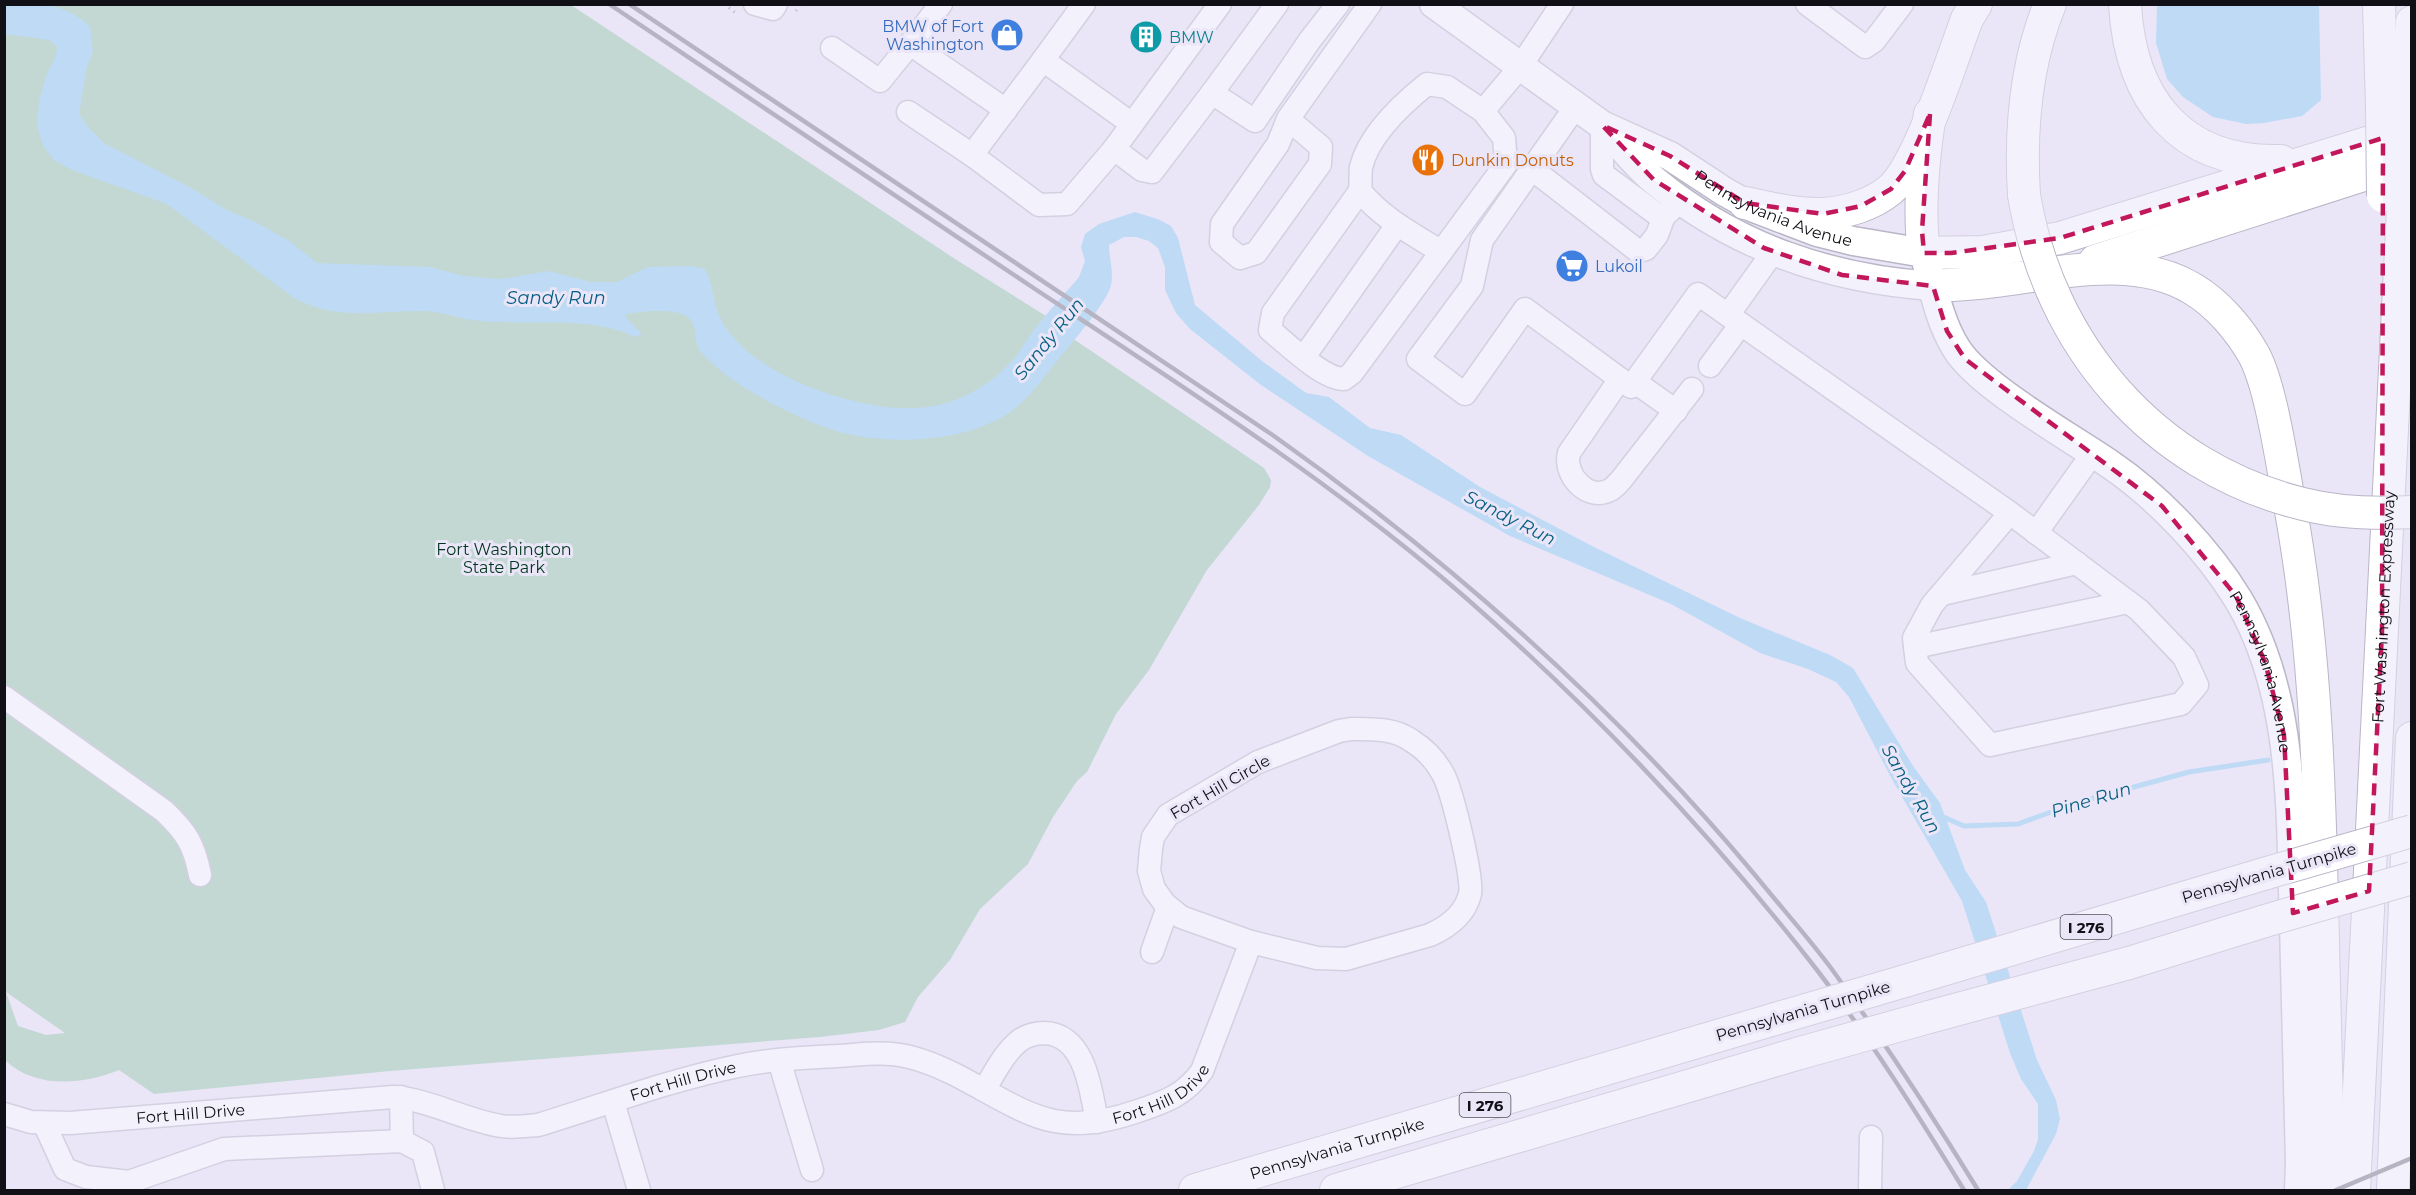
<svg xmlns="http://www.w3.org/2000/svg" width="2416" height="1195" viewBox="0 0 2416 1195" font-family="Montserrat,sans-serif">
<rect width="100%" height="100%" fill="#eae6f8"/>
<path fill="#94c8a7" fill-rule="evenodd" d="M4 5H571L952 257 1046 316 1044 319 1264 468 1271 480 1270 487 1259 505 1207 570 1149 670 1116 714 1087 772 1077 781 1053 817 1028 864 980 909 950 960 918 997 905 1022 879 1030 820 1037 390 1071 154 1094 119 1070C82 1085 35 1089 5 1060ZM6 992 65 1033 46 1035 18 1026Z"/>
<path fill="#89cdf2" d="M4 5C44 5 58 0 90 26L93 52 87 67 79 114 88 127 104 143 193 189 225 209 257 223 288 240 317 263 430 267 464 276 502 279 548 271 591 282H617L648 267 690 266 705 269C716 289 711 306 726 328 746 358 787 379 820 391 890 415 954 421 1010 363 1020 353 1026 340 1034 330 1048 311 1064 295 1079 277L1085 261 1081 247 1085 234 1099 224 1135 212 1160 220 1171 226 1178 238 1195 305 1262 361 1306 393 1329 397 1370 428 1401 435 1480 487 1594 547 1740 618 1830 655 1853 668 1913 766 1940 803 1965 870 1986 902 2037 1060 2056 1100 2060 1119 2056 1134 2026 1190H2008L2017 1181 2034 1151 2038 1139V1104L2021 1079 2010 1053 1962 901 1894 783 1849 697 1836 682 1808 669 1760 653 1671 604 1510 536 1368 456 1261 385 1190 329 1176 313 1165 290V267L1158 248 1149 241 1136 237H1124L1109 245C1109 259 1114 272 1111 285 1107 302 1078 335 1067 349 1051 367 1032 396 1013 410 966 445 878 447 824 427 785 412 729 384 701 352 692 342 700 325 686 316 673 308 638 311 624 315L642 334 635 337C590 314 524 327 473 320 456 318 440 311 423 311 376 311 337 321 294 298L167 204 72 170 54 160 43 146 37 125 39 101 46 76 56 56 57 46 49 40 5 34Z
M2157 5H2319L2321 100 2302 116 2264 123 2246 124 2213 117 2183 97 2167 79 2156 43Z"/>
<g fill="none" stroke-linecap="round" stroke-linejoin="round">
<path stroke="#89cdf2" stroke-width="5" d="M1941 816 1964 826 2018 824 2079 802 2189 772 2268 760"/>
<g stroke="#bab6c7" stroke-width="25">
<g id="minor">
<path d="M755 4 773 9 776 4"/>
<path d="M941 4 910 44 1006 110"/>
<path d="M1084 4 1043 60 1132 124"/>
<path d="M1277 4 1212 93 1255 121 1310 40 1338 4"/>
<path d="M1807 4 1865 47 1874 41 1902 4"/>
<path d="M832 48 880 81 910 44"/>
<path d="M1043 60 972 155 1039 205 1067 204 1114 149"/>
<path d="M1212 93 1152 172 1142 170 1114 149 1220 4"/>
<path d="M1576 106 1482 240 1472 286 1418 359 1465 394 1525 309 1631 387 1698 294 2010 513 2139 610 2184 657 2197 685 2181 704 1990 745 1917 663 1914 638 1932 605 2010 513"/>
<path d="M1483 111 1520 67 1562 4"/>
<path d="M908 112 972 155"/>
<path d="M1288 119 1321 147 1320 164 1256 253 1240 258 1221 242 1222 224 1278 144 1288 119 1370 4"/>
<path d="M1602 125V169L1604 175 1658 215 1664 216 1675 206"/>
<path d="M1532 169 1638 251 1646 249 1657 235 1664 216"/>
<path d="M1360 191 1273 313 1270 330C1287 344 1323 379 1344 379L1352 373 1506 164 1504 138 1483 111 1447 87 1427 84C1402 104 1369 135 1361 167 1360 174 1361 183 1360 191 1382 218 1411 233 1440 251"/>
<path d="M1728 315 1773 252"/>
<path d="M1304 357 1397 225"/>
<path d="M1710 366 1741 324"/>
<path d="M1620 379 1569 453C1563 474 1587 502 1610 490 1614 488 1618 483 1621 480L1692 389"/>
<path d="M1635 382 1676 411"/>
<path d="M2036 533 2093 453"/>
<path d="M1942 594 2077 563"/>
<path d="M1915 647 2128 602"/>
<path d="M4 697 164 811C186 832 194 844 200 875"/>
<path d="M1351 729C1372 729 1394 728 1412 741 1425 749 1436 761 1443 774 1452 790 1473 877 1470 894 1465 914 1448 927 1430 935L1346 959 1317 958 1251 942 1181 917 1165 904 1154 889 1149 871 1151 849 1153 837 1168 815 1258 762 1339 731Z"/>
<path d="M1152 952 1168 907"/>
<path d="M779 1060 812 1170"/>
<path d="M984 1090C994 1074 1004 1053 1019 1041 1027 1035 1036 1033 1045 1033 1086 1035 1091 1092 1097 1122"/>
<path d="M401 1097 402 1141"/>
<path d="M613 1102 639 1190"/>
<path id="s1" d="M4 1114 31 1122 70 1123 393 1097C431 1100 464 1120 501 1126 513 1128 526 1126 538 1125 604 1105 670 1080 738 1066 771 1059 804 1058 837 1056 855 1055 874 1052 892 1054 915 1056 936 1065 956 1075 1029 1113 1054 1140 1138 1111 1165 1102 1185 1095 1202 1071L1251 942"/>
<path d="M44 1123 65 1169 86 1177 129 1182 224 1149 402 1141 423 1152 433 1190"/>
<path d="M1870 1190 1871 1137"/>
</g>
</g>
<g stroke="#bab6c7" stroke-width="31">
<g id="major">
<path id="s2" d="M1434 4 1602 125 1670 156 1725 192 1754 208 1817 232 1853 241 1924 253C1933 285 1938 319 1956 348 1979 386 2072 438 2111 465 2158 497 2208 550 2238 599 2296 696 2290 816 2294 924 2296 1003 2298 1083 2300 1162L2299 1190"/>
<path d="M1611 135C1625 150 1639 168 1655 181 1737 248 1830 279 1933 286"/>
</g>
</g>
<g stroke="#bab6c7" stroke-width="34">
<g id="highway">
<path d="M2125 4C2130 99 2180 164 2281 161"/>
<path d="M2379 4 2382 107"/>
<path d="M2408 100 2412 22"/>
<path d="M1930 114C1923 159 1918 207 1924 253L1983 252 2060 238 2409 130"/>
<path d="M2024 195C2020 130 2025 65 2050 4"/>
<path d="M1745 203C1770 208 1796 215 1822 214 1845 213 1872 205 1890 190 1919 166 1952 58 1967 19L1976 4"/>
<path d="M2095 261 2407 161"/>
<path d="M1933 286C1951 285 1970 284 1987 282 2054 275 2132 252 2193 289 2218 304 2240 330 2254 355 2271 387 2281 458 2288 495 2314 630 2319 765 2322 902 2324 998 2327 1094 2329 1190"/>
<path d="M1905 981 2267 873"/>
<path d="M1929 1017 2129 963 2265 921"/>
<path id="s3" d="M1195 1190 1775 1019"/>
<path d="M1336 1190 1800 1053"/>
<path id="s4" d="M2354 1190 2404 189"/>
<path d="M2393 1190 2412 738"/>
</g>
</g>
<path stroke="#9795a2" stroke-width="3" stroke-dasharray="1.5 4.5" stroke-linecap="butt" d="M724 4 737 14
M796 11 800 4"/>
<use href="#minor" stroke="#fff" stroke-width="22"/>
<use href="#major" stroke="#fff" stroke-width="28"/>
<use href="#highway" stroke="#fff" stroke-width="32"/>
<path stroke="#797782" stroke-width="4.5" d="M609 4C751 99 893 195 1035 289 1182 386 1333 482 1466 598 1595 711 1712 835 1817 970 1871 1040 1918 1115 1964 1190
M629 4 1274 436C1452 562 1615 707 1755 875 1780 906 1807 936 1831 968 1883 1040 1932 1115 1978 1190
M2336 1190 2412 1158"/>
<g stroke="#bab6c7" stroke-width="34" stroke-linecap="butt">
<path id="highway-bridge" d="M2382 107 2383 196
M2404 189 2408 100
M2024 195C2049 345 2153 467 2303 504 2338 513 2375 514 2412 512
M2267 873 2412 831
M2265 921 2412 878
M1775 1019 1905 981
M1800 1053 1929 1017"/>
</g>
<use href="#highway-bridge" stroke="#fff" stroke-width="32"/>
</g>
<path d="M0 0H2416V1195H0ZM1930 114 1922 231 1924 253H1951L2060 238 2383 138 2382 632 2369 891 2293 913 2284 735 2265 662 2236 596 2162 506 1965 359 1947 331 1933 286 1842 275 1764 248 1654 180 1602 125 1670 156 1745 203 1823 214 1861 206 1891 189 1905 171Z" fill="#eae6f8" fill-opacity=".55" fill-rule="evenodd"/>
<path fill="none" stroke="#c2185b" stroke-width="4.5" stroke-dasharray="12 8" stroke-linejoin="round" d="M1930 114 1922 231 1924 253H1951L2060 238 2383 138 2382 632 2369 891 2293 913 2284 735 2265 662 2236 596 2162 506 1965 359 1947 331 1933 286 1842 275 1764 248 1654 180 1602 125 1670 156 1745 203 1823 214 1861 206 1891 189 1905 171Z"/>
<defs>
<g id="shop-disc" transform="scale(1.725)"><circle r="9.5" fill="#3f7fe0" stroke="#eae6f8"/><path d="M-5-2.5h2.3a2.7 3.5 0 0 1 5.4 0H5L5.5 6h-11ZM-1.5-2.5h3a1.5 2.3 0 0 0-3 0Z" fill="#fff"/></g>
<g id="building-disc" transform="scale(1.725)"><circle r="9.5" fill="#0f9aa8" stroke="#eae6f8"/><path d="M-4-6H4V6H1V3H-1V6H-4ZM-2.5-4.3h1.7v1.8h-1.7ZM.8-4.3h1.7v1.8H.8ZM-2.5-1h1.7V.8h-1.7ZM.8-1h1.7V.8H.8Z" fill="#fff"/></g>
<g id="restaurant-disc" transform="scale(1.725)"><circle r="9.5" fill="#e8710a" stroke="#eae6f8"/><path d="M-5-6h1v4h1v-4h1v4h1v-4h1v5L-1.5 .5V6h-2V.5L-5-1ZM5-6V6H3V1.5H1.5Q1.5-4 5-6Z" fill="#fff"/></g>
<g id="supermarket-disc" transform="scale(1.725)"><circle r="9.5" fill="#3f7fe0" stroke="#eae6f8"/><path d="M-6-5.5h2.5l.6 2H6L4.5 2H-2.5L-4.4-4H-6ZM-1.5 3.2a1.3 1.3 0 1 0 .1 0ZM3 3.2a1.3 1.3 0 1 0 .1 0Z" fill="#fff"/></g>
</defs>
<g fill-rule="evenodd">
<use href="#shop-disc" x="1007" y="35"/>
<use href="#building-disc" x="1146" y="37"/>
<use href="#restaurant-disc" x="1428" y="160"/>
<use href="#supermarket-disc" x="1572" y="266"/>
</g>
<g text-anchor="middle" dominant-baseline="central" stroke-width="6" stroke-linejoin="round" paint-order="stroke">
<g fill="#eae6f8" stroke="#52505a" stroke-width="1.5">
<rect x="2060.5" y="915" width="51" height="24" rx="4.5"/>
<rect x="1459.5" y="1093" width="51" height="24" rx="4.5"/>
</g>
<g font-size="15" font-weight="bold" fill="#111016">
<text x="2086" y="927">I 276</text>
<text x="1485" y="1105">I 276</text>
</g>
<g font-size="16" fill="#366cbe" stroke="#eae6f8" text-anchor="end">
<text x="984" y="26">BMW of Fort<tspan x="984" dy="18">Washington</tspan></text>
<text x="1595" y="266" text-anchor="start">Lukoil</text>
</g>
<g font-size="16" fill="#0d838f" stroke="#eae6f8" text-anchor="start">
<text x="1169" y="37">BMW</text>
</g>
<g font-size="16" fill="#c56008" stroke="#eae6f8" text-anchor="start">
<text x="1451" y="160">Dunkin Donuts</text>
</g>
<g font-size="16" fill="#111016" stroke="#eae6f8">
<text stroke="none"><textPath href="#s2" startOffset="399">Pennsylvania Avenue</textPath></text>
<text stroke="none"><textPath href="#s4" startOffset="584">Fort Washington Expressway</textPath></text>
<text stroke="none"><textPath href="#s2" startOffset="1116">Pennsylvania Avenue</textPath></text>
<text transform="translate(1220 787) rotate(-30)">Fort Hill Circle</text>
<text transform="translate(2269 873) rotate(-16)">Pennsylvania Turnpike</text>
<text transform="translate(1803 1011) rotate(-16)">Pennsylvania Turnpike</text>
<text stroke="none"><textPath href="#s1" startOffset="692">Fort Hill Drive</textPath></text>
<text stroke="none"><textPath href="#s1" startOffset="1194">Fort Hill Drive</textPath></text>
<text stroke="none"><textPath href="#s1" startOffset="188">Fort Hill Drive</textPath></text>
<text stroke="none"><textPath href="#s3" startOffset="148">Pennsylvania Turnpike</textPath></text>
</g>
<g font-size="16" fill="#00361d" stroke="#eae6f8">
<text x="504" y="549">Fort Washington<tspan x="504" dy="18">State Park</tspan></text>
</g>
<g font-size="18" font-style="italic" fill="#075f83" stroke="#eae6f8">
<text x="556" y="298">Sandy Run</text>
<text transform="translate(1049 339) rotate(-51)">Sandy Run</text>
<text transform="translate(1510 518) rotate(27)">Sandy Run</text>
<text transform="translate(1911 789) rotate(60)">Sandy Run</text>
<text transform="translate(2091 800) rotate(-17)">Pine Run</text>
</g>
</g>
<rect width="2416" height="1195" fill="none" stroke="#111016" stroke-width="12"/>
</svg>
